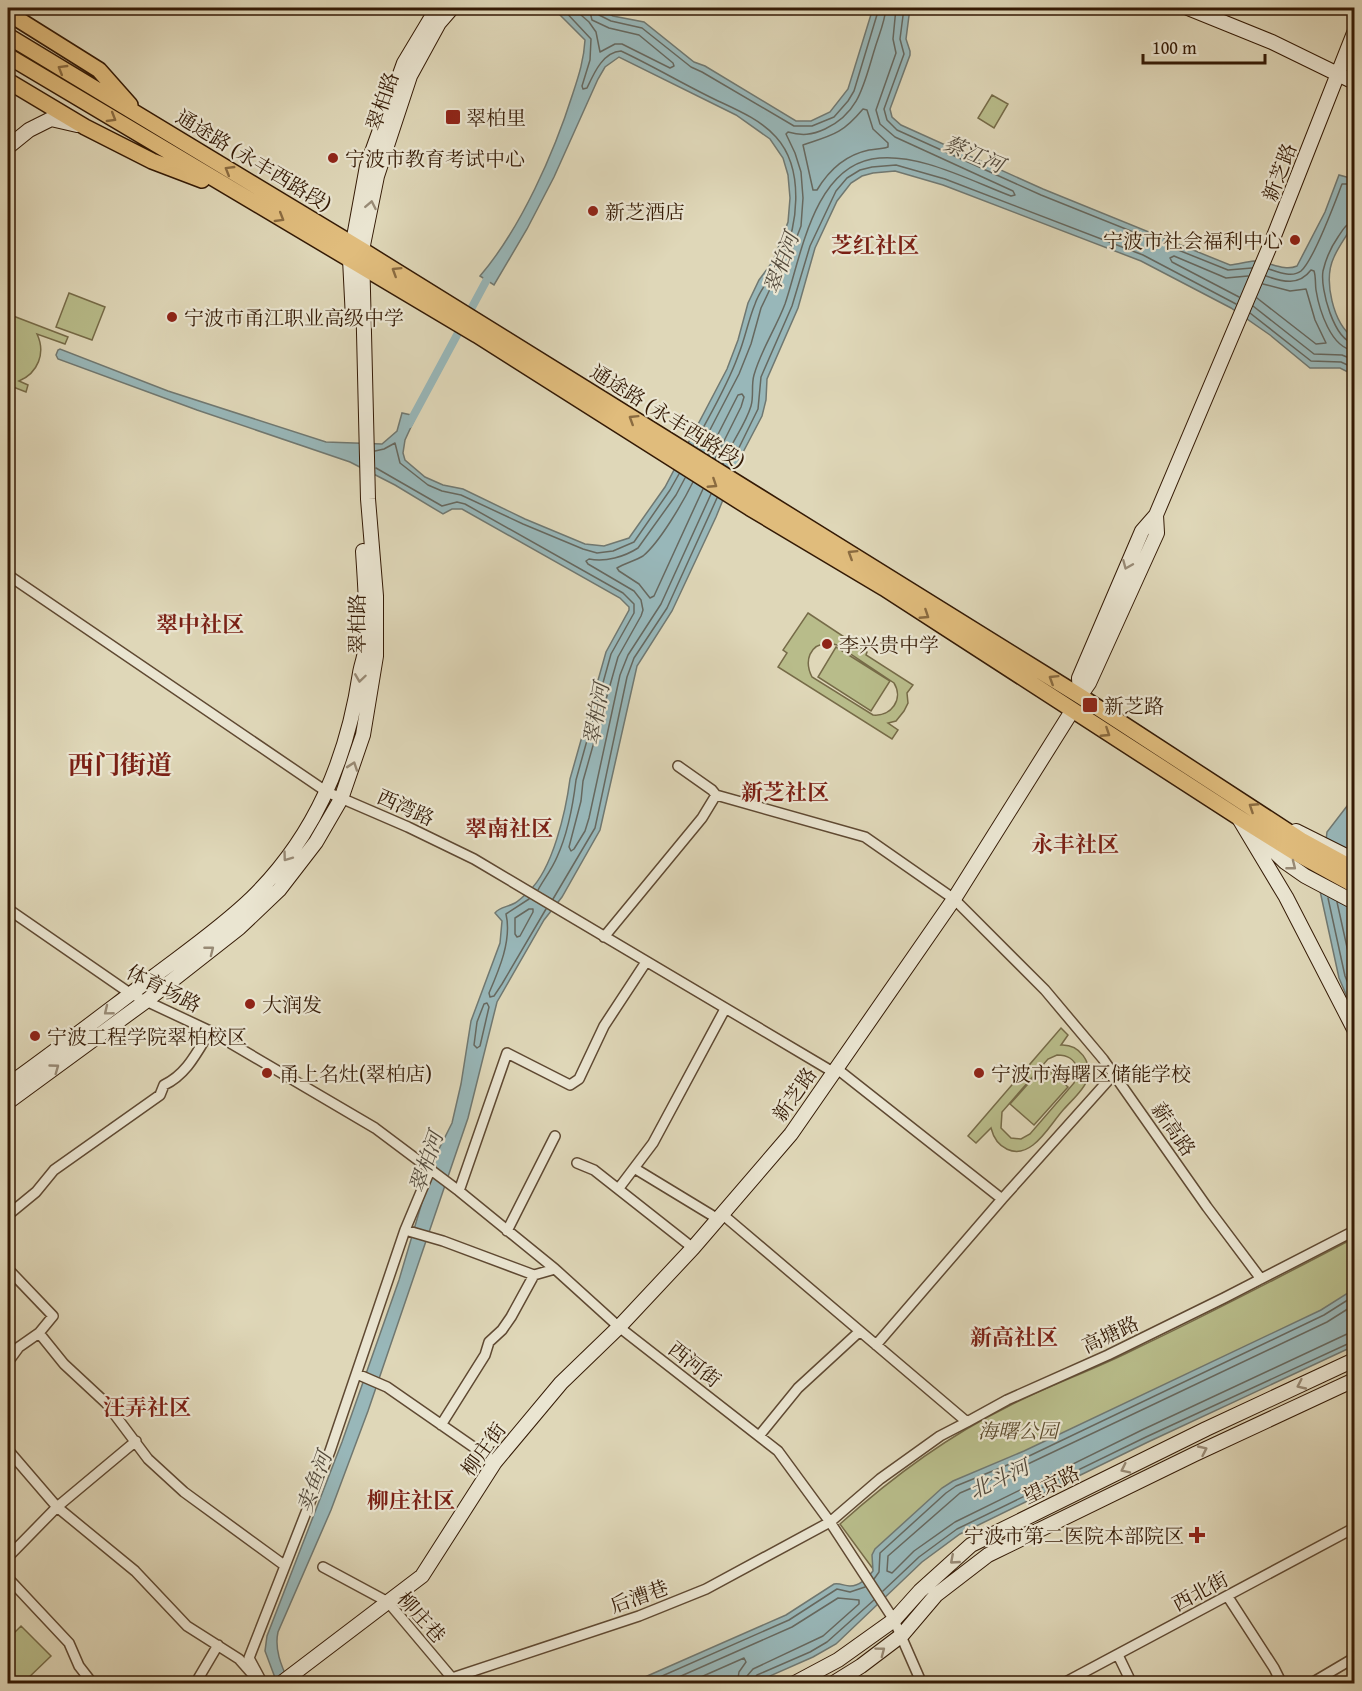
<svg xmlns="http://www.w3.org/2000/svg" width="1362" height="1691" viewBox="0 0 1362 1691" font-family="'Gentium Book Plus','Noto Serif SC',serif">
<rect width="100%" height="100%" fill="#dfd7b8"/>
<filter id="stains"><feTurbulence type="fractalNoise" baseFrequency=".00333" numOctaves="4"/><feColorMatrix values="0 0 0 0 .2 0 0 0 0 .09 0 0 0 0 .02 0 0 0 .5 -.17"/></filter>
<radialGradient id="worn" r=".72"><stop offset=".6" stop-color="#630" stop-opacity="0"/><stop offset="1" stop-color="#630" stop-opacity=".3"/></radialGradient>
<path fill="#b8bc8a" stroke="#766b48" stroke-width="1.5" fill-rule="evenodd" d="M992 95 1008 104 994 128 978 118Z
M69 293 105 307 92 340 56 327Z
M8 314 68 337 65 344 37 334C46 353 38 373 19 381L28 385 26 392 8 385Z
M808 613 867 652 866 655 913 685 907 693 908 703 904 711 896 721 888 723 898 730 892 739 778 667 787 653 783 650ZM829 643 837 645 894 683C904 699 891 717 873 715L812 677C804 661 809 644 829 643Z
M836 647 890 681 871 711 818 677Z
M1061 1028 1068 1035 1061 1045C1079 1044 1093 1062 1087 1080 1084 1090 1071 1101 1064 1109 1054 1120 1045 1136 1033 1145 1015 1159 996 1148 991 1128L976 1143 968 1136ZM1057 1055C1068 1055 1074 1059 1078 1069L1074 1083 1030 1134 1021 1139 1011 1138 1001 1128 1002 1112 1048 1059Z
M1044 1066 1068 1087 1034 1125 1010 1104Z
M1354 1238V1291L876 1573 840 1524C890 1479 946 1437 1007 1407 1047 1386 1091 1371 1131 1351 1207 1315 1280 1277 1354 1238Z
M21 1626 51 1656 23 1683H8V1639Z"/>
<path fill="#98b7b9" stroke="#707871" stroke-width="1.5" d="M553 8H598L613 16 644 22 694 62 705 66 796 121H811L830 112 848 89 873 8H910L906 39 910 51V55L890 109 892 117 901 125 1043 189 1230 265C1238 264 1246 262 1254 261 1269 261 1283 272 1297 266L1325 212 1339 175 1354 179C1354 187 1357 220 1354 226 1353 229 1350 230 1348 233 1343 241 1338 248 1334 257 1323 280 1333 324 1354 338V375L1340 368H1310L1270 335 1231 308 1141 261 943 185 895 171 873 173 862 176 851 183 837 201 815 248 798 308 767 379 766 400 762 416 740 458 716 517 672 611 637 666 600 830 562 897 544 920 497 1002 468 1118 368 1411 331 1510 278 1632C274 1650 282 1667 289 1683H277L265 1651 267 1636 342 1442 399 1280 436 1155 452 1123 461 1084 471 1021 500 943 502 921 495 913C499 907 508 907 515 903 520 900 525 895 529 891 553 869 566 810 570 779L606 652 629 610V607L620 598 462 509H452L443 514 395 485 350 462 197 410 58 359 56 355 58 350 60 349 168 391 326 442 382 444 397 431 402 413 416 416 405 440 403 453 405 460 425 477 443 485 463 489 525 519 585 544 604 546 629 538 665 487 727 369 738 340 748 303 759 280 773 261 788 222 790 198 788 175 783 158 770 139 736 115 619 57 605 67 598 79 554 177 527 229 494 285 480 276C521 228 554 153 573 93 579 75 584 59 585 40Z
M1354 797V1013L1339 978 1320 891 1327 832Z
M1354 1289V1346L1148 1442 960 1534 922 1562 836 1644 813 1657 754 1683 629 1684 786 1615 834 1584C841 1583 844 1586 850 1586 860 1586 867 1578 873 1571L872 1555 875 1549 942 1488 953 1481 1024 1451 1321 1310Z"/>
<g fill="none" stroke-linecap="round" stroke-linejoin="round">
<path stroke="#66685f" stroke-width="1.5" d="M562 8 591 39 590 60 582 86 583 89 587 88C594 73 603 52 621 51 653 66 683 84 714 99 735 109 760 119 776 137 805 169 799 230 778 265 770 279 760 289 755 304 748 321 745 339 738 356 727 387 709 416 694 445
M573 8 589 22 596 32 600 52 615 44H622L670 68 674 66 673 63 639 35 609 28 592 20 589 8
M596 8 599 15 611 21 642 28 691 67 702 72 794 126H812L834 117 848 101 854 91 879 8
M904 8 900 39 904 54 884 109 887 120 897 130 1041 195 1228 270 1252 268
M863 109 867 110 873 129 888 143V147C882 149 876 149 869 150 845 155 829 170 817 190H813L803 145C833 135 842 134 863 109Z
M1354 222C1346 223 1343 230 1338 237 1331 247 1326 258 1323 271 1320 289 1334 340 1354 343
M1269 269C1278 272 1292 278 1301 271 1314 260 1335 202 1342 184H1354
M1266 276C1283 282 1299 286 1311 270L1314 271C1316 277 1315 283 1316 290 1319 309 1331 349 1354 350
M1239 297 1172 262 1170 258 1174 256 1226 278 1248 276
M1257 298 1316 344 1326 343 1315 320 1306 289 1290 291 1263 284
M1253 306 1314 354 1342 355 1354 360
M1250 313 1311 361 1341 362 1354 368
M700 449 739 374 751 344 761 308 771 287 785 268 801 226 803 198 801 172 795 153 786 134 788 132C802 136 812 135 825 129 860 113 864 83 875 48 879 35 885 21 886 8
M375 451 384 449 395 443 400 463 428 485 442 491 461 495 523 524 583 549 597 553 613 551 634 542 670 490 679 474
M708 454 738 395 742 394 744 397 741 407 715 459
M723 464C730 444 745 426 751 406 754 396 751 385 754 375 761 350 776 328 785 304 801 257 813 170 872 159 916 151 971 181 1011 196L1015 195 1013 191 895 137 880 124 876 110 896 53 893 39 896 8
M376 468 442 506 457 502 465 504 623 593 634 604V613L611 654 576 780C573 805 568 833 557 857 552 869 544 879 538 890
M729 468 758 409 761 377 792 306 810 246 836 191 847 178 860 170 872 167 896 165 945 179 1143 255 1236 304
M685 478 676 495 638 548C624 557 606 562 589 559L586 561 588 564 634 591 641 600 643 610 641 616 618 657 583 781 581 801 569 847 571 851 574 849 585 831 589 818 620 675 628 655 661 604 711 494
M693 482C683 502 660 542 643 556 635 561 625 563 617 568L619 571 639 584 650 598 654 596 703 489
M1328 898 1345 976 1354 998
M529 899 506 914C512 940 499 970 489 993L490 997 494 996 502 984 546 909
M553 899 595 828 627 677 634 658 667 608 717 498
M1337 902 1354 979
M529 909H533V912L520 936 517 937 515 934V918Z
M487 1003 489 1007 480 1046 477 1048 474 1045 477 1022 484 1004Z
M1354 1305 1327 1322 1030 1463 960 1493 888 1556 887 1571 892 1573 914 1551 955 1522 1142 1430 1347 1334 1354 1333
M874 1579 879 1572 880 1553 946 1493 956 1486 1027 1457 1324 1315 1354 1296
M883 1591 919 1557 957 1529 1146 1437 1354 1341
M644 1684 789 1620 837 1589 850 1592 865 1587
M663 1684 792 1627 838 1598 859 1600V1604L823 1636 753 1669 747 1676 746 1684
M685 1684 744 1658 746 1662 739 1672 737 1684
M753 1684 754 1679 757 1675 810 1652 827 1642 874 1600"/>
<path stroke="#98b7b9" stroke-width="8" d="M409 424 491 272"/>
<g stroke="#5f4932" stroke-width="12">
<path id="street" d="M8 575 327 792 408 827 474 859 833 1072
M678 766 712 790 716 795 865 837 954 899 1045 990 1103 1059 1207 1207 1261 1279
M8 909 131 994 210 1031 375 1128 459 1191 555 1269 619 1327 778 1451 830 1522 894 1620 922 1684
M604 937 702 818 716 795
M836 1068 1002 1199 1114 1074
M577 1163 594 1170 693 1248
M634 1168 718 1219
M619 1188 653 1143 725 1009
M459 1191 507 1053 570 1085 579 1079 604 1026 646 962
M722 1214 967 1422
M8 1215 36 1192 54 1170 160 1095 164 1085C187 1074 197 1052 210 1031
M405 1230 443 1241 534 1275 555 1269
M507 1231 555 1136
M8 1269 53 1316 39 1333 64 1364 106 1403 148 1459 184 1492 284 1565
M876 1345 1002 1199
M8 1362 19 1347 39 1333
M357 1374 387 1387 495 1462
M441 1425 485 1355 489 1342 502 1330 511 1317 534 1275
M759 1436 798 1388 860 1331
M8 1450 57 1507 135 1571 187 1626 239 1659 254 1676
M8 1557 57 1507 136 1441
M323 1567 388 1602 452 1678 453 1682
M8 1578 69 1643 79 1666 93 1684
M1228 1597 1274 1668 1282 1684
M1118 1655 1132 1684
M452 1678 639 1616 706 1589 830 1522 880 1479 940 1436 967 1422 1007 1400 1108 1355 1224 1298 1354 1231
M195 1684 218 1645
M263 1684 249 1658 330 1451 405 1230 431 1168
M1062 1684 1354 1528
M1310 1684 1354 1658"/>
</g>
<g stroke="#341a05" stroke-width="16">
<path id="secondary" d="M1188 8 1272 42 1354 82
M8 147 29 130 51 119 77 125
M353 319 350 259 367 166 404 63 437 8
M1080 696 1079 678 1142 531 1156 515 1272 241 1354 33
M1080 696 1089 683 1157 533 1156 515
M1238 817 1286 897 1354 1029
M1253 831 1285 862 1305 876 1354 902
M1296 831 1354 860
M8 1085C57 1050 105 1013 153 977 186 952 222 927 252 898 315 836 347 760 360 673 361 666 364 659 365 651 368 618 365 584 363 551
M8 1102 146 1001 239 928 279 890 316 842 341 799 363 735 376 656V596L368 499 362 250 377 176 410 76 439 23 452 8
M280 1684 422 1576 495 1462 561 1383 619 1327 693 1248 791 1134 954 899 1072 711
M793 1684 838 1660 894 1620 920 1591 971 1545 1206 1429 1354 1360
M832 1684 861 1666 902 1635 936 1595 988 1555 1195 1454 1354 1380"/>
</g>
<g stroke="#341a05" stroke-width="18">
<path id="primary" d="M8 13 99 70 130 105
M8 36 362 250 1080 696 1301 840 1354 869
M8 56 477 335 750 508 884 588 1238 817 1294 852 1354 885
M8 81 85 127 152 161 202 180"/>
</g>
<use href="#street" stroke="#eae5d1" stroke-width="9"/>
<use href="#secondary" stroke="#eae5d1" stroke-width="14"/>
<use href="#primary" stroke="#e0bc7c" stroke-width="15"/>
</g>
<defs><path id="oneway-chevron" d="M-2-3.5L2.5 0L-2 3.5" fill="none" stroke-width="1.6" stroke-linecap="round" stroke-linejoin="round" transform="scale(1.5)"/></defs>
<g stroke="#8a6b40">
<use href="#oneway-chevron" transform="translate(62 69) rotate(-149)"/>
<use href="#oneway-chevron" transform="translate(112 118) rotate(31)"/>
<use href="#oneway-chevron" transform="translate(229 170) rotate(-149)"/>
<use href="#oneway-chevron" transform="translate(280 218) rotate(31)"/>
<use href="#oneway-chevron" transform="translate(396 271) rotate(-148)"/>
<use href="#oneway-chevron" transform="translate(633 419) rotate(-148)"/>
<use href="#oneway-chevron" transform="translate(713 484) rotate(33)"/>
<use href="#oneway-chevron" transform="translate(852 554) rotate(-148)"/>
<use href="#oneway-chevron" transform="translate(925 615) rotate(33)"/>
<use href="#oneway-chevron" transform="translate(1053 679) rotate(-148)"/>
<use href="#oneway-chevron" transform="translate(1106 733) rotate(33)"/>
<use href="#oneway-chevron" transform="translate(1253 807) rotate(-147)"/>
</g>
<g stroke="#988a75">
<use href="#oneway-chevron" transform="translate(371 205) rotate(-79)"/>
<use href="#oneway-chevron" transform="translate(1127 565) rotate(113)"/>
<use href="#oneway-chevron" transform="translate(360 678) rotate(98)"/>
<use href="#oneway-chevron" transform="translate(353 766) rotate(-71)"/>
<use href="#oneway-chevron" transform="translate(287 857) rotate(126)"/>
<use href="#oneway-chevron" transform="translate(1292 866) rotate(38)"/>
<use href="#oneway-chevron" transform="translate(210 950) rotate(-38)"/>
<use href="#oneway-chevron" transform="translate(108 1011) rotate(141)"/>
<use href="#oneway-chevron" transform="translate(55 1068) rotate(-36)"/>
<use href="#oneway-chevron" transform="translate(1301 1385) rotate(155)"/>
<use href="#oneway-chevron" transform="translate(1203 1450) rotate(-25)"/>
<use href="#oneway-chevron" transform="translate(1125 1469) rotate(154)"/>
<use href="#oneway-chevron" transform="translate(954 1560) rotate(139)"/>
<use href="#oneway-chevron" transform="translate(881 1651) rotate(-37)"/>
</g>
<g fill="#8f2418" stroke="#eae5d1" stroke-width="2">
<rect x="445" y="109" width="16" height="16" rx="3"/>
<circle cx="333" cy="158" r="6"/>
<circle cx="593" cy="211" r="6"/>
<circle cx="1295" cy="240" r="6"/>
<circle cx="172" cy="317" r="6"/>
<circle cx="827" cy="644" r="6"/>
<rect x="1082" y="697" width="16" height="16" rx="3"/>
<circle cx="250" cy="1004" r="6"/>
<circle cx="35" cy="1036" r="6"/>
<circle cx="267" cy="1073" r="6"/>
<circle cx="979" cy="1073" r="6"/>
<path d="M1194 1526h6v6h6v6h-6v6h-6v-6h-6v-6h6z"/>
</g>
<g text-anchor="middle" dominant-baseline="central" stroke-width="4.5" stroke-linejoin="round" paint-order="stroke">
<g font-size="20" fill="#341a05" stroke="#eae5d1">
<text transform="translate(382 101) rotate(-71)">翠柏路</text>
<text transform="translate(254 160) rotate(31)">通途路 (永丰西路段)</text>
<text transform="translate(1279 172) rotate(-69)">新芝路</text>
<text transform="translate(668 416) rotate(32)">通途路 (永丰西路段)</text>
<text transform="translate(356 624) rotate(-90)">翠柏路</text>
<text transform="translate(406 807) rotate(24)">西湾路</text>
<text transform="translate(164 988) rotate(27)">体育场路</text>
<text transform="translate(794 1094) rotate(-55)">新芝路</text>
<text transform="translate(1174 1129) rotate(55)">薪高路</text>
<text transform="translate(1110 1334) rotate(-25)">高塘路</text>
<text transform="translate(695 1364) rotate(38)">西河街</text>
<text transform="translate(483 1449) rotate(-54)">柳庄街</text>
<text transform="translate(1051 1484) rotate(-26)">望京路</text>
<text transform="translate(1200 1591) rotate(-28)">西北街</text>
<text transform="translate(639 1596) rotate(-20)">后漕巷</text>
<text transform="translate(422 1617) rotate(48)">柳庄巷</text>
</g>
<g font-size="20" fill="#341a05" stroke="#eae5d1" text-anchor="start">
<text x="466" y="117">翠柏里</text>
<text x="345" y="158">宁波市教育考试中心</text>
<text x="605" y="211">新芝酒店</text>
<text x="1283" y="240" text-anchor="end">宁波市社会福利中心</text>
<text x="184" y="317">宁波市甬江职业高级中学</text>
<text x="839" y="644">李兴贵中学</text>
<text x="1104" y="705">新芝路</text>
<text x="262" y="1004">大润发</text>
<text x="47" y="1036">宁波工程学院翠柏校区</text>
<text x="279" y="1073">甬上名灶(翠柏店)</text>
<text x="991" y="1073">宁波市海曙区储能学校</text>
<text x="1184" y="1535" text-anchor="end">宁波市第二医院本部院区</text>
</g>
<g font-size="20" font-style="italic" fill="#5c4b2d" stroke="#eae5d1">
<text x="1018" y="1430">海曙公园</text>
</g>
<g font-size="21" font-style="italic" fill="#52493b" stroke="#eae5d1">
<text transform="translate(974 154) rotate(23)">蔡江河</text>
<text transform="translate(781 263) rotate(-70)">翠柏河</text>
<text transform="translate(596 714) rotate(-80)">翠柏河</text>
<text transform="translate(426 1162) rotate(-71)">翠柏河</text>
<text transform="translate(999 1479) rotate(-25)">北斗河</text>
<text transform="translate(314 1482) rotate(-70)">卖鱼河</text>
</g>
<g font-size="22" font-weight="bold" fill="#7a1f14" stroke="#eae5d1">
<text x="875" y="245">芝红社区</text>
<text x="200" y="624">翠中社区</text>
<text x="785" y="792">新芝社区</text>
<text x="509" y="828">翠南社区</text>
<text x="1075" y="844">永丰社区</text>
<text x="1014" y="1337">新高社区</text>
<text x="147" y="1407">汪弄社区</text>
<text x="411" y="1500">柳庄社区</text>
</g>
<g font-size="26" font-weight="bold" fill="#7a1f14" stroke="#eae5d1">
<text x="120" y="764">西门街道</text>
</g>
</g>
<rect width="1362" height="1691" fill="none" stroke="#dfd7b8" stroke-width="30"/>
<rect x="9" y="9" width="1344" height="1673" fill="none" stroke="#341a05" stroke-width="3"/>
<rect x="15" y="15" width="1332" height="1661" fill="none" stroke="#341a05" stroke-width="1.5"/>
<path d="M1143 54v9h122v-9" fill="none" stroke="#341a05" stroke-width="3"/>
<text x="1152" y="54" font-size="18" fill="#341a05" stroke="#eae5d1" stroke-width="4.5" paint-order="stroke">100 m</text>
<rect width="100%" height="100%" filter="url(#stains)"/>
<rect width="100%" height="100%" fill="url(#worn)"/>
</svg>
